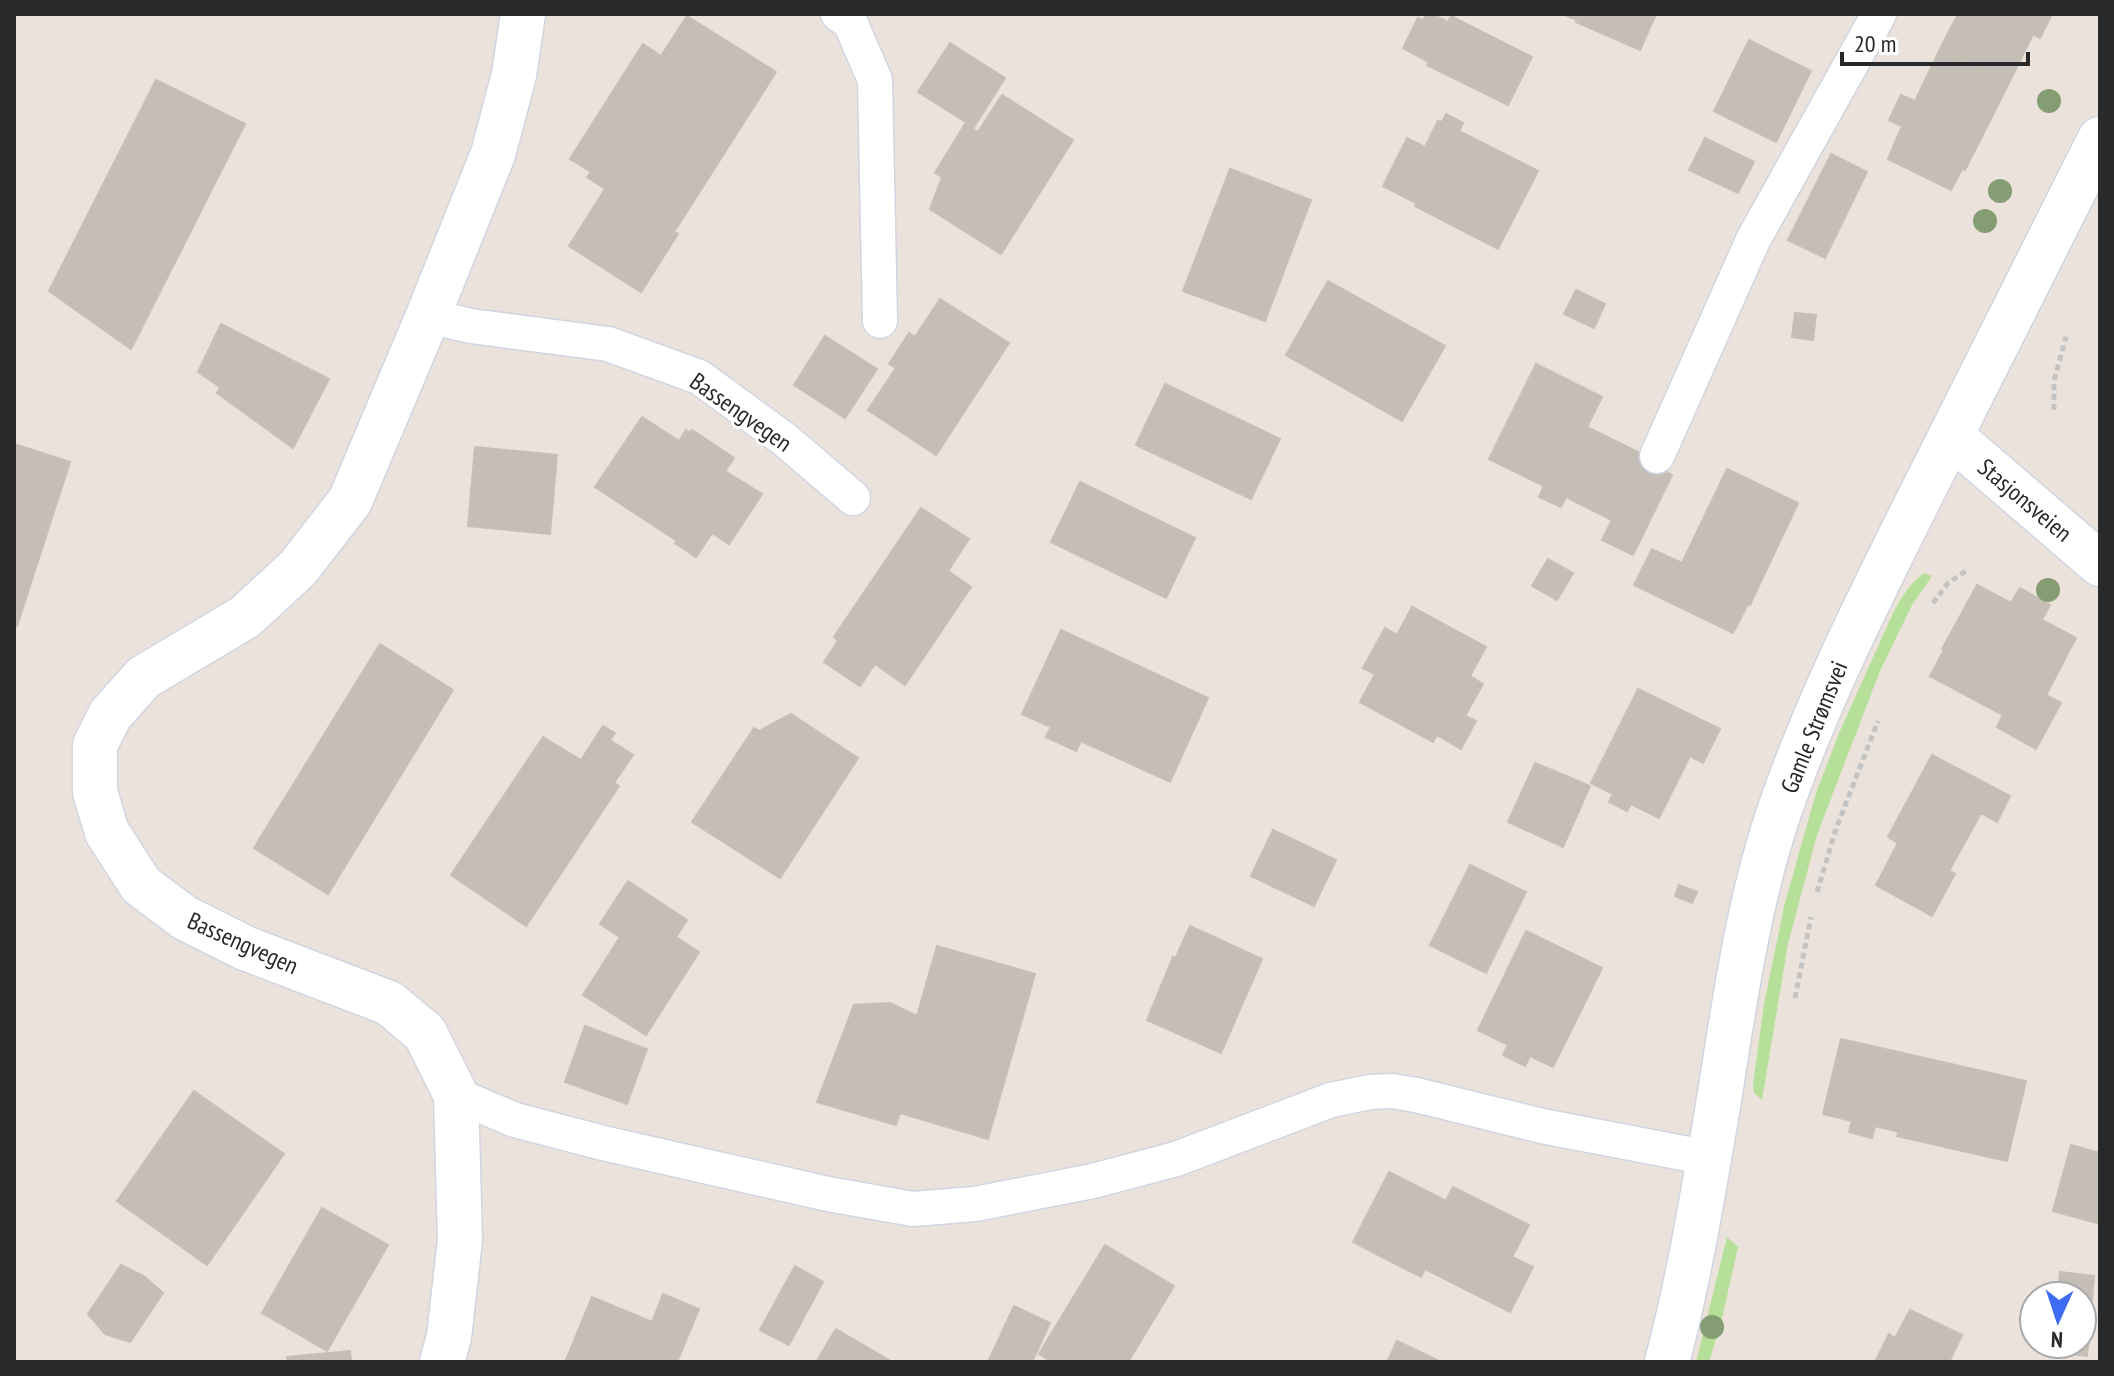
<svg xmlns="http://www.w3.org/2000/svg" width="2114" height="1376" viewBox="0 0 2114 1376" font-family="'PT Sans Narrow',sans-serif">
<rect width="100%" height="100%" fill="#ebe3db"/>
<path fill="#b6e099" d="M1924 573 1932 576 1912 605 1880 671 1817 835 1788 944 1762 1100 1754 1093 1753 1085 1764 1004 1784 907 1804 835 1816 793 1840 731 1893 613C1901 598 1910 583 1924 573Z
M1727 1237 1738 1247 1721 1323 1709 1362H1696Z"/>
<path fill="#c4beb7" stroke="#c6bfb5" stroke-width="2" d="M1426 14H1431L1448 22 1451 16 1532 57 1508 105 1427 65 1429 62 1403 48 1418 18 1423 21Z
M1563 14H1656L1640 50 1576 22 1577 20Z
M1958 14H2052L2040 38 2033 34 2009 83 1940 49Z
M687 16 776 72 674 232 678 234 641 292 569 246 605 189 587 177 591 172 570 159 643 44 661 56Z
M1749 40 1811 71 1776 142 1714 111Z
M950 43 1005 78 974 127 918 92Z
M1940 49 2009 83 1965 170 1962 169 1951 190 1888 159 1902 126 1889 120 1901 95 1915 101Z
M156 80 245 124 131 349 49 291Z
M1002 95 1073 140 1001 254 930 209 942 177 935 173 965 124 978 132Z
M1446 114 1463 123 1459 131 1538 171 1498 249 1415 206 1416 203 1383 186 1407 138 1425 147 1438 121 1442 122Z
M1705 138 1754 162 1738 193 1689 170Z
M1831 154 1867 172 1825 258 1788 240Z
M1230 169 1311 200 1265 321 1183 291Z
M1328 281 1445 346 1402 421 1286 355Z
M1576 290 1605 304 1594 328 1564 314Z
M940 299 1009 343 936 455 868 410 896 368 889 364 909 333 915 337Z
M1795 313 1816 315 1813 340 1792 337Z
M221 324 329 379 293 448 217 393 220 387 198 372Z
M825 336 877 369 845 418 794 385Z
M1536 364 1602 397 1587 427 1646 456 1644 460 1672 475 1633 555 1602 540 1612 520 1566 497 1561 507 1539 497 1544 486 1489 459Z
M1165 384 1280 439 1251 499 1136 445Z
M642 417 679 441 686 430 690 433 692 430 734 458 725 471 762 494 729 544 712 533 696 557 675 543 677 541 595 487Z
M14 444 70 462 17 626 14 625Z
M475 447 557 455 550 534 468 526Z
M1727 469 1798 503 1750 605 1748 604 1733 633 1634 585 1652 549 1682 563Z
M1080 482 1195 538 1166 598 1051 542Z
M921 508 969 539 948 571 971 587 905 685 875 664 860 686 824 662 838 641 834 637Z
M1548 559 1573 573 1557 600 1532 586Z
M1977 585 2011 603 2020 588 2050 605 2042 620 2076 638 2046 695 2061 703 2036 749 1997 727 2003 715 1930 676 1944 650 1942 649Z
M1412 607 1486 647 1470 676 1483 684 1465 716 1476 721 1461 749 1437 735 1433 742 1360 702 1375 674 1363 668 1385 628 1397 635Z
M1061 630 1208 698 1170 782 1081 741 1076 751 1046 737 1051 727 1022 714Z
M380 644 453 690 328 894 254 848Z
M1638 689 1720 729 1703 763 1690 756 1659 818 1631 804 1627 811 1609 802 1613 794 1591 783Z
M791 714 858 758 780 878 692 822 754 728 759 731Z
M603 726 615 733 610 740 633 755 614 783 619 786 526 926 451 875 543 737 581 760Z
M1932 755 2010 796 1997 822 1981 813 1949 871 1955 874 1932 916 1876 885 1898 843 1888 837Z
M1535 763 1590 786 1563 847 1508 822Z
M1273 830 1336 860 1314 906 1251 876Z
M1470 865 1526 892 1486 973 1430 945Z
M628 881 687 920 676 937 699 952 646 1035 583 995 620 937 600 924Z
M1679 885 1697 892 1692 903 1675 896Z
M1190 926 1262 959 1221 1053 1147 1020 1173 957 1175 959Z
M1526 931 1602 968 1553 1067 1530 1056 1525 1066 1503 1055 1508 1045 1478 1030Z
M937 946 1035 974 988 1139 900 1113 896 1125 817 1102 854 1005 890 1003 917 1016Z
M585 1026 647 1049 627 1104 565 1082Z
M1841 1039 2026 1081 2007 1161 1897 1136 1899 1132 1875 1126 1872 1138 1849 1132 1852 1121 1823 1114Z
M194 1091 284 1154 207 1265 117 1201Z
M2071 1145 2100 1153V1224L2053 1211Z
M1389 1172 1446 1201 1453 1187 1529 1225 1512 1257 1533 1267 1510 1312 1425 1269 1421 1277 1353 1242Z
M322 1208 388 1245 327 1351 262 1313Z
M1105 1245 1174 1286 1128 1362H1052L1039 1354Z
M121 1265 144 1276 163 1293 130 1342 105 1334 88 1314Z
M795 1266 823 1282 789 1345 760 1330Z
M2060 1272 2094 1276 2087 1356 2053 1352V1344H2082V1296H2058Z
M663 1294 699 1309 677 1362H565L592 1297 652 1322Z
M1014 1306 1050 1323 1032 1362H988Z
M1910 1310 1962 1335 1949 1362H1875L1889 1334 1895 1338Z
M836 1329 892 1362H816Z
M1397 1341 1441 1362H1387Z
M350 1351 351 1362H288L287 1357Z"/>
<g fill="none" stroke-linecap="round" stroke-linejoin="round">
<g stroke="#d1d5e2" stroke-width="37">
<path id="lane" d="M838 14 850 22 875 80 880 321
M428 316 471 326 608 344 699 377 784 439 853 498
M1657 456 1753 240 1879 14
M456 1095 515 1120 603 1143 828 1194 913 1209 975 1204 1093 1181 1176 1159 1331 1100 1370 1092 1392 1091 1416 1095 1542 1126 1709 1158"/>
</g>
<g stroke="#d1d5e2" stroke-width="47">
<path id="street" d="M442 1362 449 1337 460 1240 456 1095 425 1033 389 1003 245 948 185 918 141 885 107 832 95 792V745L110 715 144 677 245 617 298 568 350 501 428 316 493 154 514 75 523 14"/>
</g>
<g stroke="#d1d5e2" stroke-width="47">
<path id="secondary" d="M1951 436 2100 564
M1667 1362C1688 1284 1701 1204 1715 1124 1732 1022 1744 920 1776 821 1814 707 1869 599 1923 491 1982 374 2041 257 2100 139"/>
</g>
<path stroke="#c3c3c3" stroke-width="5" stroke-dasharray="6 4" stroke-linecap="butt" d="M2054 410V381L2066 337
M1933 603 1948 583 1966 571
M1817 892 1836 829 1878 721
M1795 998 1811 917"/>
<use href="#lane" stroke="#fff" stroke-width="34"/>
<use href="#street" stroke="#fff" stroke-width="44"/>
<use href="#secondary" stroke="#fff" stroke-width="44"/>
</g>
<g fill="#849d72">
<circle cx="2049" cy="101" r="12"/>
<circle cx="2000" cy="191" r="12"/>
<circle cx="1985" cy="221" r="12"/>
<circle cx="2048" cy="590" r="12"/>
<circle cx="1712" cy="1327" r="12"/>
</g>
<g text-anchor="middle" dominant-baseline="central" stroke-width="6" stroke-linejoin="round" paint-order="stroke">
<g font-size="24" fill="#292929" stroke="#fff">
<text transform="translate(741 412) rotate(35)">Bassengvegen</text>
<text transform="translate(2025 500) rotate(40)">Stasjonsveien</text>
<text transform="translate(1814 727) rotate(-68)">Gamle Strømsvei</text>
<text transform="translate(243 943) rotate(24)">Bassengvegen</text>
</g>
</g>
<rect width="2114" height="1376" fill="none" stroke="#292929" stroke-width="32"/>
<g transform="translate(2058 1320) rotate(183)"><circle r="38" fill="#ffffff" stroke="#a9a9a9" stroke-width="2"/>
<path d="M0-6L14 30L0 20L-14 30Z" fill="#406bf4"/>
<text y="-12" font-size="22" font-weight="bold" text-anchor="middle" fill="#292929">N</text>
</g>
<path d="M1842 52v12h186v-12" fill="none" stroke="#292929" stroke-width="4"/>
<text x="1854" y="52" font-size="24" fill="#292929" stroke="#ffffff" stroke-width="6" paint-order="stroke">20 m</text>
</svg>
